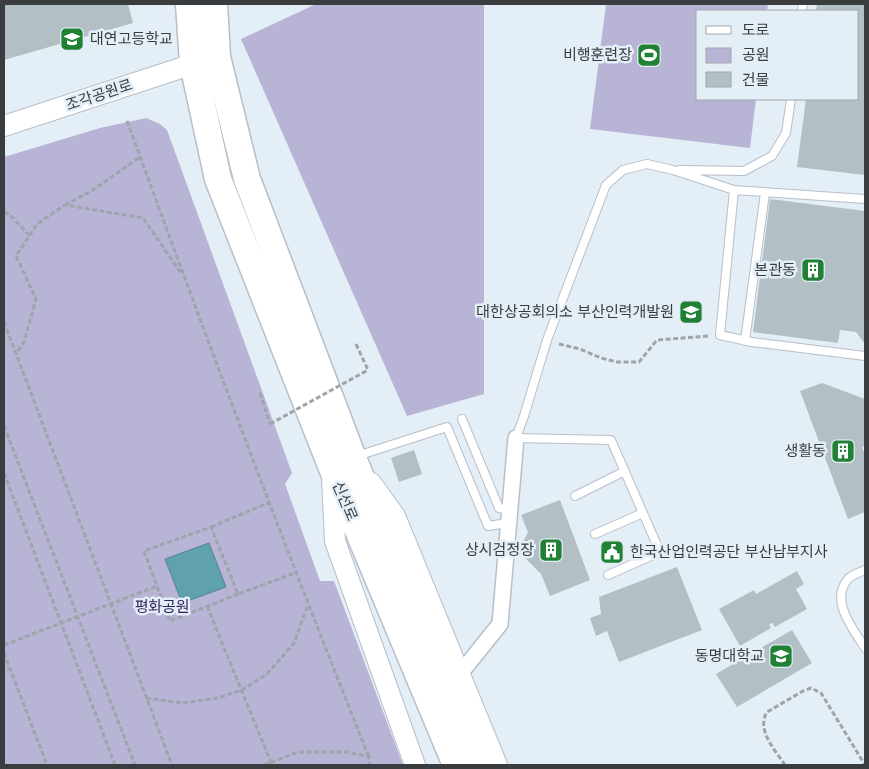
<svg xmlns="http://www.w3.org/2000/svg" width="869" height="769" viewBox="0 0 869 769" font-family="Jost,'Noto Sans KR',sans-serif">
<rect width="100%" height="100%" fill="#e4eef7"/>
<path fill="#b8b4d5" d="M316 4H484V394L407 416 241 39Z
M606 4H768L767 11H698V99H756L750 148 590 129Z
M146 118 160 124 167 130 292 473 285 484 320 581H334L403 765H4V157L100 128Z"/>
<path fill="#60a2ac" stroke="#54848c" d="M209 543 226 587 182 603 165 559Z"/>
<path fill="#b2bfc5" d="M4 4H128L133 23 4 60Z
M817 4H865V175L797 167 806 99H858V11H816Z
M770 199 865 211V344L856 332 840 330 838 343 753 332Z
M822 383 865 399V446L862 447 865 455V512L848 519 800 391Z
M414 450 422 474 399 482 391 458Z
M560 500 590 580 550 596 541 574 525 558 523 542 528 532 521 515Z
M677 567 702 630 619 662 607 631 596 636 590 618 601 614 599 597Z
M797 571 804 584 796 589 807 609 775 627 772 623 769 624 771 628 740 646 719 609 754 590 756 594Z
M792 630 812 663 737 707 716 674Z"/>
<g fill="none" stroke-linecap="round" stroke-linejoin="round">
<g stroke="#b7bfc9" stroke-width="10">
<path id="lane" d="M802 11 803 4
M680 170 744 171 772 156 786 133 791 99
M734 190 720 335 752 342 865 356
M745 341 765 193
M462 419 499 508 509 510
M357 456 447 427 488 526 508 523
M575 496 625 471
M595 534 643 513
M865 570C860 572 851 575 848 579 829 601 854 630 865 648
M608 575 660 552 611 440 516 438 524 416 547 340 606 185 623 170 647 164 673 170 734 190 865 199"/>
</g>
<g stroke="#b7bfc9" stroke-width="18">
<path id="street" d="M459 675 500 624 516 438"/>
</g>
<g stroke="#b7bfc9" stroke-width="22">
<path id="secondary" d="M4 126 193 64
M332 477 335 541 415 765
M371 483 395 516 497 765"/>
</g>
<g stroke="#b7bfc9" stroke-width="29">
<path id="highway" d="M189 4 193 64 218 179 332 468 456 765
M214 4 217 57 247 179 353 458 479 765"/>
</g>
<path stroke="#9da4ab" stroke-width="3" stroke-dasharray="5 2.5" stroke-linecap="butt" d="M127 121C205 334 284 546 369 757
M65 205 93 190 140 157
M4 212 9 214 29 235
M4 322 172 765
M356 344 368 370
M559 344 580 349 601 358 617 362H639L657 340 709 336
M18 351 24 342 36 299 16 256 37 224 65 205 143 218 181 273
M260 393 270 424
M4 426 135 765
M4 473 115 765
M211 527 268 503
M238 594 170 621 144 551 211 527 238 594 295 573
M207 606 272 765
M4 645 157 586
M4 653 47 765
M146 698 183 703 218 698 242 690 267 674 294 643 307 607
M264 765 298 752H348L369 757V765
M785 765C775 750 756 730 767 712L803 691 811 688 821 693 865 765"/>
<use href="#lane" stroke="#fff" stroke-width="8"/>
<use href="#street" stroke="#fff" stroke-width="15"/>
<use href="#secondary" stroke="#fff" stroke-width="20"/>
<use href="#highway" stroke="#fff" stroke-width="26"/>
<path stroke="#9da4ab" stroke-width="3" stroke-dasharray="5 2.5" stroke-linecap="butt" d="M270 424 368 370"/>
</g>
<defs>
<g id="school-square" transform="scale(1.25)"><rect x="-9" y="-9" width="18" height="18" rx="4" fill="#208134" stroke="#e4eef7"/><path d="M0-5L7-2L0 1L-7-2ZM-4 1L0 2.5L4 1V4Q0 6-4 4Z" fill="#fff"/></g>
<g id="stadium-square" transform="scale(1.25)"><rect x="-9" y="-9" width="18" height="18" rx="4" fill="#208134" stroke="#e4eef7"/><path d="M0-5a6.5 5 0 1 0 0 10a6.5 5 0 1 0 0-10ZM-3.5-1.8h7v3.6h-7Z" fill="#fff"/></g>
<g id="building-square" transform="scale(1.25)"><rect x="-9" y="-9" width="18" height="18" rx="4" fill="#208134" stroke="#e4eef7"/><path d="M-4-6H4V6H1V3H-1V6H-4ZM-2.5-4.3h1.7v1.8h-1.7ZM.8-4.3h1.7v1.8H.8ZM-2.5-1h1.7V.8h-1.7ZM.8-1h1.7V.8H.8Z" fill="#fff"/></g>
<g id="university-square" transform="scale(1.25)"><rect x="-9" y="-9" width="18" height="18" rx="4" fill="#208134" stroke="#e4eef7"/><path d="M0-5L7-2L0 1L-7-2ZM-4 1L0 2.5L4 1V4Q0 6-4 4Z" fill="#fff"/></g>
<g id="civic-square" transform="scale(1.25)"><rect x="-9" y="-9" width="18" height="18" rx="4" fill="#208134" stroke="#e4eef7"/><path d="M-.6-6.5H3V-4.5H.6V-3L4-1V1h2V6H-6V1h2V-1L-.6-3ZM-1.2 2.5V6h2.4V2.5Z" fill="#fff"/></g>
</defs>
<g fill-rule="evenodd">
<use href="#school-square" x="72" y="39"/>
<use href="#stadium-square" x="649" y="55"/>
<use href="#building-square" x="813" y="270"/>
<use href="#university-square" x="691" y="312"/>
<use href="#building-square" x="843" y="451"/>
<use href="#building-square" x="551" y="550"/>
<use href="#civic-square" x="612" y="552"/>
<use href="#university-square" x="781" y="656"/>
</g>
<g text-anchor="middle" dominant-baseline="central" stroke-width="5" stroke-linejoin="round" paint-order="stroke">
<g font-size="15" fill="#393d40" stroke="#e4eef7" text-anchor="end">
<text x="90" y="39" text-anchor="start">대연고등학교</text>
<text x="632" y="55">비행훈련장</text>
<text x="796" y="270">본관동</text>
<text x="674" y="312">대한상공회의소 부산인력개발원</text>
<text x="826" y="451">생활동</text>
<text x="534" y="550">상시검정장</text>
<text x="630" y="552" text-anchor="start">한국산업인력공단 부산남부지사</text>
<text x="764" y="656">동명대학교</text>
</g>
<g font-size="15" fill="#393d40" stroke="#e4eef7">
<text transform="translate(99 95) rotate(-18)">조각공원로</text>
<text transform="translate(345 501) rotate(67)">신선로</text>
</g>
<g font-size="15" fill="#2e1f58" stroke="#e4eef7">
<text x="162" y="607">평화공원</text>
</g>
</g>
<rect width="869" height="769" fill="none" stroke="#393d40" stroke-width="10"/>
<rect x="696" y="10" width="162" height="90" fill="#e4eef7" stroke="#a0a7ae"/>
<rect x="706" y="26" width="25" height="8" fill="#ffffff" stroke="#a0a7ae"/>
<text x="742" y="35" font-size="15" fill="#393d40">도로</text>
<rect x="706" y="48" width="25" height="15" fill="#b8b4d5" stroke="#a0a7ae"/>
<text x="742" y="60" font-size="15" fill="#393d40">공원</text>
<rect x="706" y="72" width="25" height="15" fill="#b2bfc5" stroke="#a0a7ae"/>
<text x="742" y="85" font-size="15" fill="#393d40">건물</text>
</svg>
